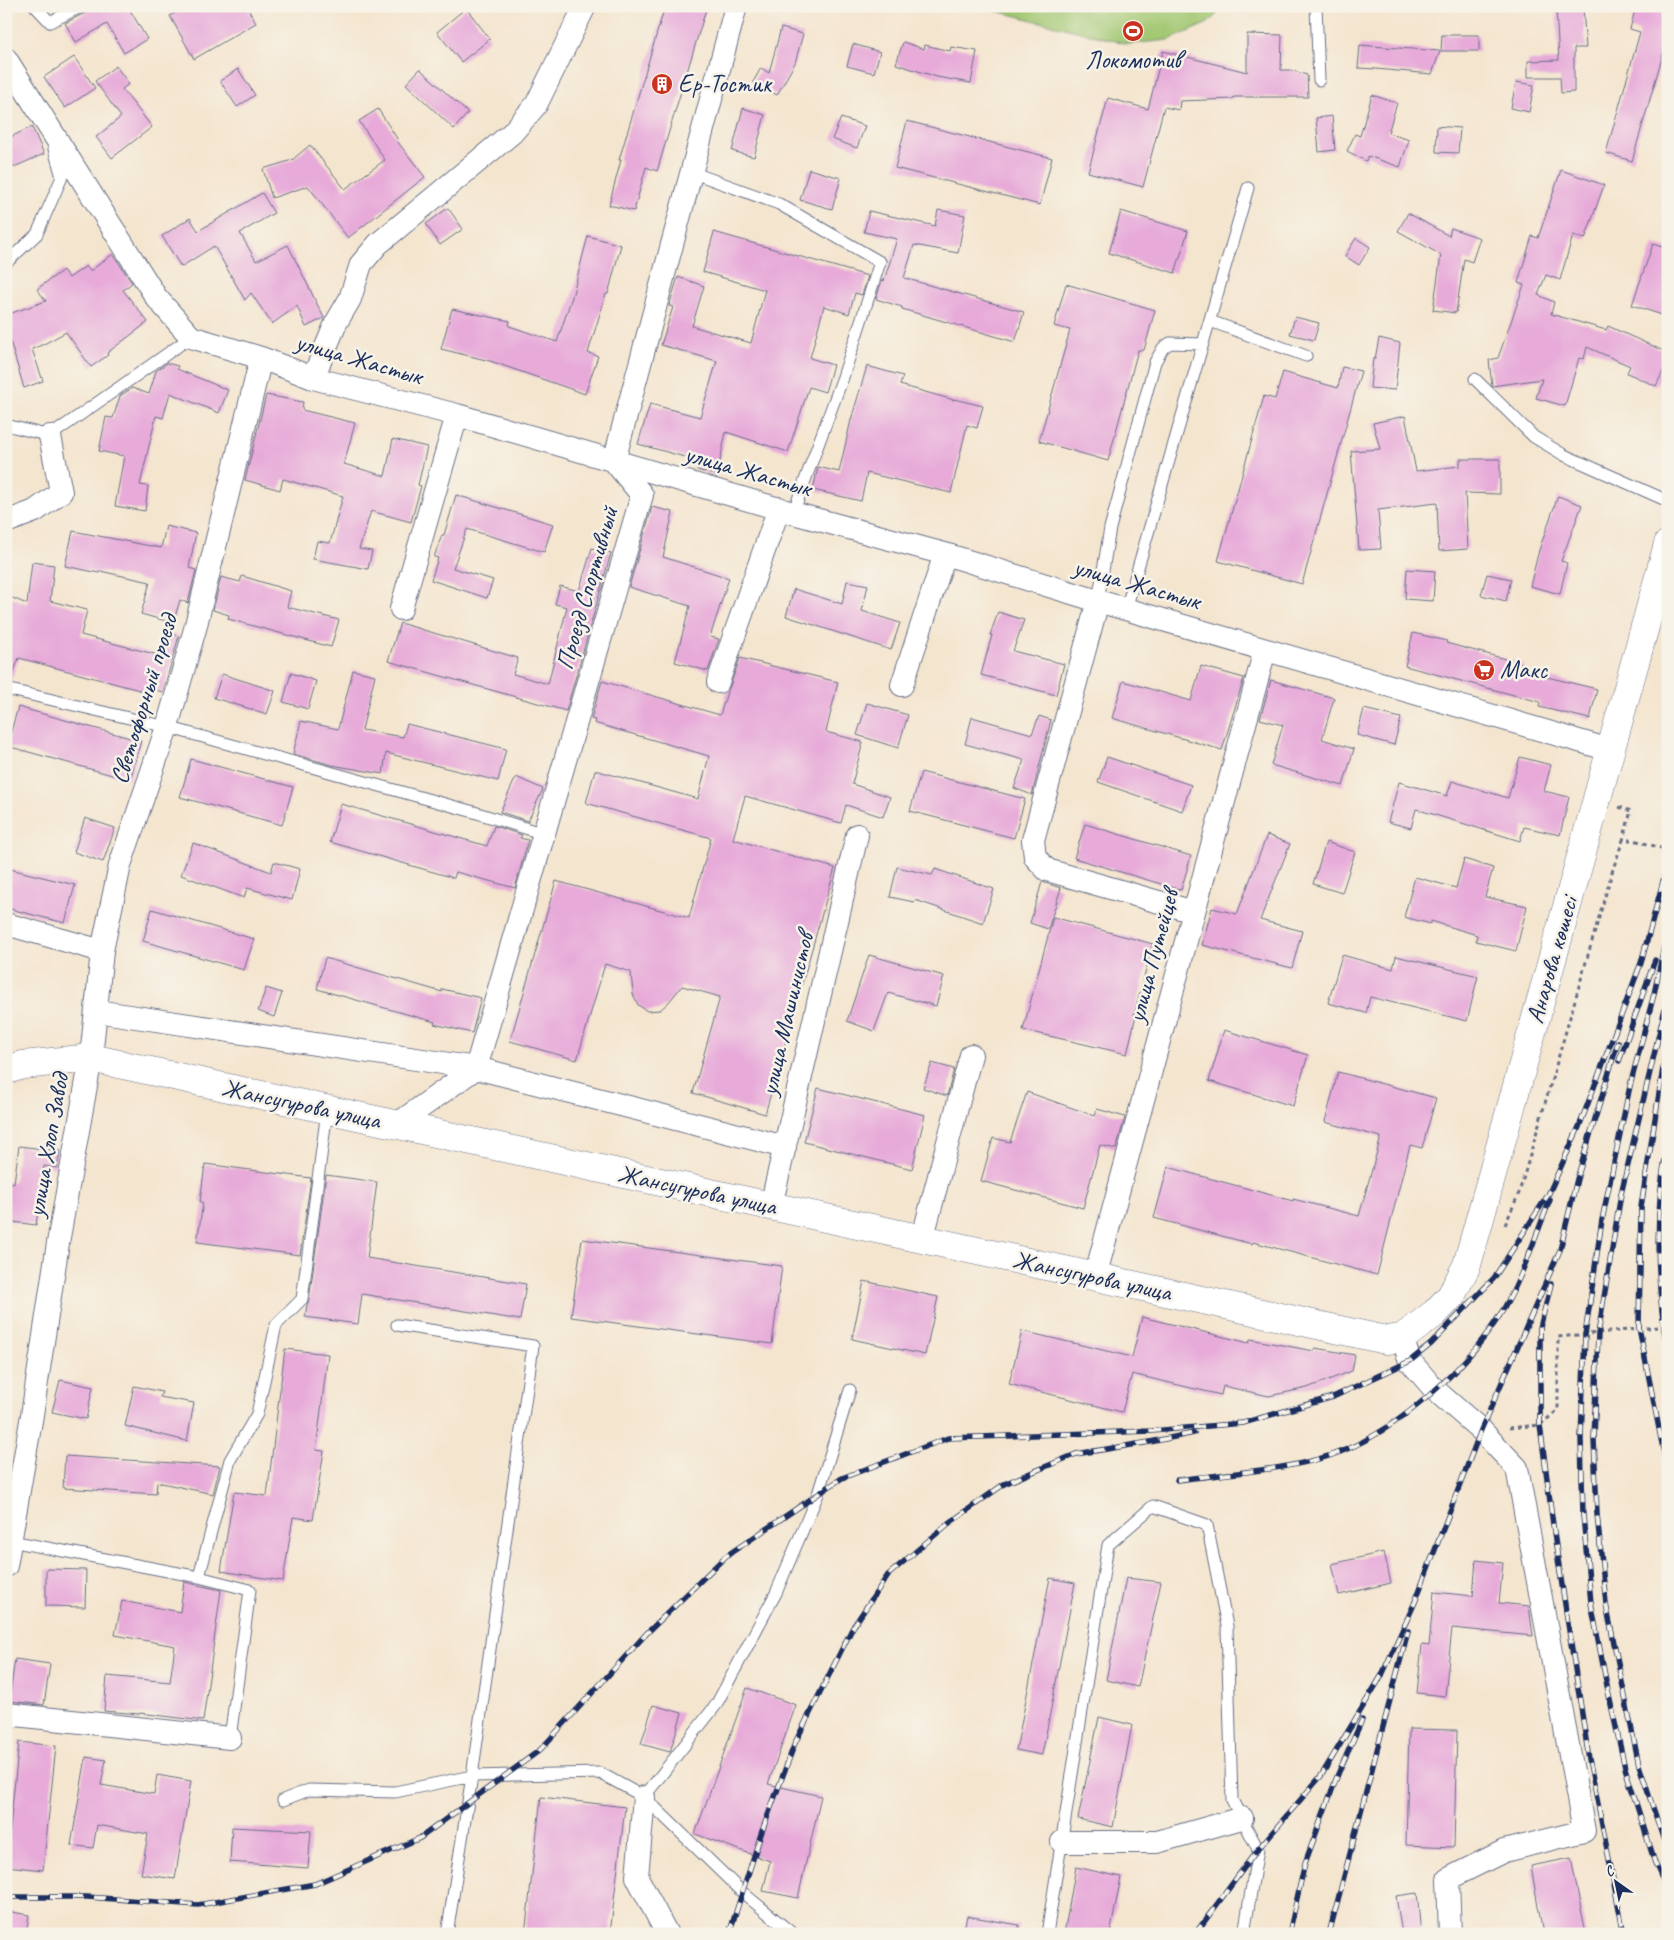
<svg xmlns="http://www.w3.org/2000/svg" width="1674" height="1940" viewBox="0 0 1674 1940" font-family="Caveat,sans-serif">
<rect width="100%" height="100%" fill="#f7f3e8"/>
<filter id="ink" filterUnits="userSpaceOnUse"><feTurbulence type="fractalNoise" baseFrequency=".02" numOctaves="2"/><feDisplacementMap in="SourceGraphic" scale="10" xChannelSelector="R" yChannelSelector="G"/><feConvolveMatrix kernelMatrix="1 2 1 2 8 2 1 2 1" color-interpolation-filters="sRGB"/></filter>
<filter id="wash" filterUnits="userSpaceOnUse"><feTurbulence type="fractalNoise" baseFrequency=".0096" numOctaves="4" result="noise"/><feDisplacementMap in="SourceGraphic" scale="20" xChannelSelector="R" yChannelSelector="G"/><feGaussianBlur stdDeviation="1.12" result="paint"/><feColorMatrix in="noise" values="0 0 0 0 0 0 0 0 0 0 0 0 0 0 0 0 0 1.4 0 .05"/><feComposite in="paint" operator="in"/></filter>
<g filter="url(#wash)">
<rect width="100%" height="100%" fill="#f4e5cf"/>
<path fill="#a3c872" stroke="#5f7c68" d="M977 6H1225L1208 23 1169 40 1128 44Z"/>
<g id="blocks">
<path fill="#e7aad9" d="M91 6H137L130 10 147 39 124 53 107 24 76 42 65 23 85 13Z
M186 6H246L256 23 194 59 170 16Z
M665 6H707L657 171 646 167 634 211 609 205 621 160H619Z
M1636 6H1668V37L1632 161 1606 153 1640 32 1630 29Z
M466 8 490 39 461 62 437 32Z
M1583 8 1586 48H1574V92L1561 93 1560 77H1528V61L1559 60 1556 9Z
M781 28 803 34 795 63 777 95 753 82 761 68 769 73Z
M1247 34 1282 35 1281 70H1290L1307 75 1308 97H1234L1233 99 1180 101 1179 110 1164 107 1143 187 1088 172 1108 98 1148 109 1163 51 1247 72Z
M1442 35H1479V51H1441Z
M903 42 924 49 925 45 950 51 951 47 977 51 971 83 937 77 896 64Z
M853 44 880 52 874 73 847 66Z
M1360 45 1371 46 1440 51 1432 74 1376 69 1358 68Z
M74 57 95 88 65 108 44 77Z
M116 66 129 84 122 89 152 127 112 158 96 137 121 117 95 81Z
M238 69 255 95 237 107 220 81Z
M420 69 468 113 454 129 406 84Z
M1516 82 1534 85 1529 112 1511 108Z
M1372 95 1397 103 1388 133 1409 140 1400 167 1368 156 1366 161 1347 151 1355 134 1360 136Z
M743 108 765 115 754 157 732 151Z
M378 109 398 140 397 141 425 177 348 238 308 186 272 198 263 169 292 160 310 145 345 189 385 160 359 121Z
M1332 116 1335 150 1319 152 1316 118Z
M841 118 865 126 857 148 832 139Z
M907 121 1052 158 1040 205 895 168Z
M1437 126 1460 128 1458 153 1436 152Z
M32 127 44 154 14 167 6 149V139Z
M809 169 841 178 832 209 800 200Z
M1561 170 1604 185 1585 239 1573 235 1560 280 1546 275 1538 295 1554 302 1551 314 1606 330 1608 326 1668 353V361L1656 386 1627 373 1630 366 1587 347 1584 359 1579 358 1565 406 1536 398 1542 379 1492 386 1489 360 1498 358 1524 285 1518 283 1532 236 1538 238Z
M262 193 274 213 240 233 256 261 288 245 324 318 306 327 297 306 272 324 251 293 245 300 214 246 181 267 162 236 190 218 198 231Z
M448 208 463 229 440 245 426 224Z
M938 210 965 215 958 253 914 245 904 278 1024 312 1015 342 902 309V307L876 299 882 280 884 281 897 239 864 232 869 211 935 226Z
M1121 211 1188 231 1175 273 1109 253Z
M1408 213 1449 236 1451 228 1480 238 1472 262 1464 259 1456 313 1433 310 1441 255 1398 231Z
M714 232 868 276 862 295 855 293 849 314 824 306 810 358 833 365 825 392 809 387 788 452 726 432 717 475 697 470 699 461 638 444 650 404 700 417 717 361 661 345 673 307 669 306 678 277 704 286 692 326 751 343 765 290 703 272Z
M588 236 621 245 608 294H606L588 353 598 356 585 394 490 361 441 349 452 309 510 321 509 326 557 342 572 297Z
M1356 238 1370 247 1359 265 1345 256Z
M1653 244 1668 249V317L1632 305Z
M113 254 132 283 123 290 148 322 107 353 108 355 91 367 66 332 44 344 32 349 43 381 24 388 6 327V315L46 301 37 289 63 270 69 278 86 266 90 271Z
M1066 284 1155 310 1144 350H1138L1108 461 1039 441 1070 330 1054 326Z
M1295 317 1319 323 1314 340 1290 334Z
M1379 338 1400 343 1395 390 1370 388 1373 359H1375Z
M167 363 178 366 177 369 228 390 219 413 170 393 163 418 156 416 140 485 148 486 145 511 115 506 124 456 99 451 106 417 113 418 120 396 132 388 149 394 156 371Z
M867 366 903 376 900 385 954 400V399L983 406 977 428 967 425 951 493 867 473 861 501 813 490 818 467 839 472 851 420Z
M1342 367 1361 371 1302 584 1218 561 1264 396 1275 399 1283 372 1338 388Z
M266 395 303 402 302 410 355 423 344 464 385 476 393 439 427 447 418 485 421 486 411 522 371 511 359 549 372 551 368 569 313 559 317 541 330 543 343 496 283 479 280 490 245 480Z
M1405 416 1416 471 1460 466V459H1500V494L1465 493 1468 549 1439 551 1437 503 1378 510 1381 549 1359 550 1351 451 1380 449 1373 423Z
M456 495 553 524 544 552 467 529 453 568 493 580 487 598 431 580 438 558 434 557 442 535H444Z
M1558 496 1582 505 1561 561 1567 563 1560 594 1530 586 1539 550Z
M652 507 673 512 663 557 729 578 710 637 719 639 708 671 675 662 690 606 629 587Z
M166 526 196 533 189 568 196 570 188 603 180 600 173 623 141 614 150 582 100 571 99 573 65 566 73 531 161 548Z
M592 548 611 553 566 711 388 661 400 623 518 658 513 674 548 684 567 607 555 604 560 586 579 591Z
M32 562 54 565 50 601 87 610 81 635 162 656 168 633 179 636 163 692 148 688 147 692 19 658 10 682H6V608L10 597 27 604Z
M1407 569 1435 571 1433 601 1405 599Z
M1487 574 1511 579 1506 601 1481 595Z
M242 576 291 591 287 607 339 620 331 647 228 619 229 615 213 610 221 577 240 582Z
M847 581 868 585 862 611 900 623 891 650 786 616 794 589 842 604Z
M998 612 1024 620 1013 651 1064 664 1056 695 981 675 992 635H990Z
M1413 633 1447 641 1446 643 1524 664 1522 671 1597 689 1590 719 1539 707 1540 702 1405 666Z
M740 658 838 682 826 732 863 742 852 784 890 797 883 817 846 805 841 823 745 796 733 839 835 868 765 1114 693 1093 720 997 682 986 668 1003 660 1010 647 1011 638 1005 633 994 631 972 605 964 577 1060 510 1041 556 881 689 918 711 838 586 803 595 770 698 799 709 756 594 723 595 720 591 719 602 681 720 715 727 692 730 686Z
M1201 666 1244 678 1222 750 1112 718 1123 681 1191 701Z
M353 670 375 675 362 730 403 737 407 724 506 749 498 781 386 753 383 774 332 765 293 754 301 721 338 729Z
M291 673 316 681 308 709 283 702Z
M222 674 275 691 267 714 214 698Z
M1271 680 1334 698 1322 739 1354 749 1343 786 1271 765 1283 725 1260 719Z
M867 703 908 715 898 748 857 735Z
M18 707 141 741 130 780 7 746Z
M1364 709 1401 718 1394 745 1357 735Z
M1039 716 1051 720 1032 795 1014 788 1024 760 965 744 972 717 1032 734Z
M1107 757 1191 785 1182 811 1098 782Z
M1520 757 1551 765 1544 791 1569 797 1560 835 1524 827 1520 841 1416 809 1411 828 1388 822 1399 782 1447 796 1452 781 1508 798Z
M191 759 293 787 282 825 180 797Z
M921 772 1025 799 1014 838 910 811Z
M516 777 543 789 528 821 500 812Z
M341 804 487 846 494 826 522 835 520 838 528 840 515 888 456 872 454 878 330 842Z
M85 818 115 828 103 862 74 852Z
M1085 824 1191 856 1181 890 1074 858Z
M1267 835 1290 844 1260 920 1302 931 1292 968 1202 945 1212 908 1237 914Z
M1326 842 1355 852 1342 893 1313 884Z
M193 843 271 872 274 862 300 869 292 900 247 888 244 898 181 875Z
M1464 859 1493 868 1485 897 1527 906 1516 951 1476 941 1477 935 1431 921V924L1404 917 1415 877 1456 888Z
M897 867 932 875 935 869 994 889 983 923 915 900 914 902 890 897Z
M6 868 75 885 65 923 6 908Z
M1042 882 1061 888 1048 929 1030 923Z
M152 909 254 939 244 970 143 941Z
M1053 917 1153 944 1134 1015H1136L1127 1054 1023 1030Z
M869 955 944 976 936 1006 888 993 874 1031 847 1021Z
M1342 955 1393 969 1396 956 1478 976 1467 1021 1370 997 1366 1013 1328 1003Z
M325 958 442 992V989L481 998 472 1033 434 1024 435 1022 317 989Z
M266 988 282 993 274 1017 258 1011Z
M1224 1030 1308 1055 1293 1106 1209 1081Z
M932 1063 954 1069 947 1096 923 1088Z
M1338 1072 1436 1098 1422 1148 1410 1145 1377 1275 1253 1242 1252 1244 1154 1218 1168 1167 1293 1201V1199L1359 1216 1381 1137 1325 1122Z
M818 1088 925 1115 912 1169 804 1142Z
M1027 1092 1095 1116 1097 1109 1125 1117 1116 1149 1100 1145 1083 1208 981 1181 993 1138 1010 1142Z
M19 1146 60 1151 57 1168 44 1166 36 1225 6 1221V1182L14 1183Z
M205 1164 311 1178 300 1255 197 1242 203 1203 200 1202Z
M326 1175 377 1182 367 1258 526 1284 520 1320 362 1294 358 1324 305 1317 307 1305 309 1300Z
M582 1239 782 1266 772 1344 571 1317Z
M864 1281 938 1297 925 1355 852 1339Z
M1142 1317 1249 1343 1250 1339 1314 1351 1315 1348 1355 1355 1352 1371 1307 1388 1269 1396 1223 1386 1221 1395 1132 1374 1122 1412 1009 1384 1022 1331 1132 1357Z
M285 1349 328 1354 316 1450 324 1451 313 1520 293 1517 283 1581 221 1571 234 1492 267 1496Z
M60 1380 93 1387 86 1419 52 1412Z
M134 1386 162 1392 160 1397 194 1403 187 1441 125 1426Z
M65 1456 220 1466 213 1494 157 1482 156 1494 63 1488Z
M1384 1552 1391 1583 1339 1595 1332 1564Z
M1476 1560 1503 1563 1499 1603 1529 1606 1533 1636 1452 1628 1445 1696 1417 1693 1422 1645 1429 1646 1434 1592 1473 1596Z
M46 1569 86 1570 85 1607 46 1606Z
M1050 1578 1075 1583 1042 1755 1016 1750Z
M1126 1578 1161 1582 1138 1687 1106 1680Z
M184 1582 221 1590 203 1721 140 1713V1714L104 1711 107 1676 170 1682 175 1646 115 1635 122 1601 180 1612Z
M15 1659 50 1664 44 1705 9 1701Z
M747 1688 796 1705 768 1784 821 1796 798 1898 763 1891 770 1861 695 1834Z
M653 1705 682 1713 670 1752 641 1744Z
M1099 1717 1132 1725 1113 1827 1078 1819Z
M1409 1729 1457 1730 1454 1847 1406 1845Z
M19 1742 56 1746 43 1870 6 1866Z
M86 1757 106 1760 101 1785 154 1794 157 1775 191 1781 175 1879 141 1874 148 1834 97 1825 93 1848 71 1845Z
M541 1797 625 1807 610 1934H525Z
M232 1827 311 1831 308 1868 230 1862Z
M1571 1858 1586 1934H1543L1531 1866Z
M1076 1867 1121 1877 1110 1934H1064Z
M1417 1893 1421 1934H1402L1396 1896Z
M6 1911 29 1915 26 1934H6Z
M967 1916 1019 1925V1934H963Z"/>
</g>
</g>
<g filter="url(#ink)">
<use href="#blocks" fill-opacity="0" stroke="#676f86" stroke-width="1"/>
<g fill="none" stroke-linecap="round" stroke-linejoin="round">
<g stroke="#676f86" stroke-width="13">
<path id="service" d="M35 6 50 22 82 6
M1316 6 1319 80
M691 172 779 204 880 262 843 377 793 513
M6 263 37 234 62 177 54 149
M1210 321 1306 356
M1475 379 1534 437 1564 455 1668 501
M6 425 50 436 191 337
M1098 601 1110 528 1155 362 1163 348 1170 343 1203 344
M1126 609 1248 188
M6 689 167 727 474 812 544 834
M397 1325 533 1346 472 1776 447 1934
M11 1541 199 1577 250 1590 230 1738
M199 1577 230 1460 257 1414 276 1325 302 1299 327 1111
M644 1797 716 1705 776 1593 818 1494 850 1390
M283 1800 309 1790 395 1792 472 1776 600 1773 644 1797 742 1892 793 1934
M1047 1934 1108 1545 1153 1506 1207 1525 1227 1626 1232 1800 1258 1849 1244 1934"/>
</g>
<g stroke="#676f86" stroke-width="24">
<path id="minor" d="M6 59 156 297 191 337 261 358 313 378 457 415 793 513 945 554 1098 601 1610 750
M313 378 336 323 350 299 361 264 378 244 512 133 536 105 585 6
M6 522 35 511 61 492 50 436
M1098 601 1033 840 1035 857 1047 870 1194 912
M401 609 457 415
M718 682 779 508
M902 685 945 554
M6 924 102 951
M96 1011 476 1068 785 1147
M396 1125 476 1068 642 495 614 461 736 6
M771 1206 857 835
M922 1240 971 1055
M1095 1277 1265 650
M1402 1338 1410 1361 1435 1390 1481 1430 1517 1468 1584 1831 1504 1851 1448 1879 1450 1934
M6 1566 32 1415 58 1243 91 1058 102 951 120 865 167 727 195 629 261 358
M6 1714 230 1738
M644 1797 637 1877 667 1934
M1062 1842H1157L1242 1818"/>
</g>
<g stroke="#676f86" stroke-width="29">
<path id="tertiary" d="M6 1070 23 1065 91 1058 1386 1340 1402 1338 1435 1313 1451 1296 1467 1265 1668 544"/>
</g>
<path stroke="#676f86" stroke-width="3" stroke-dasharray="4 4" stroke-linecap="butt" d="M1619 807 1631 811 1623 840
M1505 1225 1519 1193 1613 869 1623 840H1634L1668 850
M1509 1428 1540 1425 1558 1410V1337L1668 1326"/>
<use href="#service" stroke="#fff" stroke-width="11"/>
<use href="#minor" stroke="#fff" stroke-width="22"/>
<use href="#tertiary" stroke="#fff" stroke-width="28"/>
<g stroke="#1b2f5e" stroke-width="5.5">
<path id="rail" d="M1668 928 1654 994 1630 1086 1602 1220 1585 1335 1581 1438 1583 1515 1591 1603 1608 1691 1625 1768 1655 1863 1668 1892
M1668 996 1621 1194 1598 1334 1594 1439 1597 1514 1606 1604 1639 1765 1668 1853
M1668 1037 1641 1207 1639 1328 1668 1474
M1619 1061 1655 960
M1668 1143C1653 1214 1657 1286 1668 1357
M1551 1284 1540 1328V1425L1555 1540 1589 1759 1624 1934
M1177 1480C1228 1473 1298 1470 1345 1450 1402 1426 1464 1370 1498 1318 1520 1285 1535 1237 1550 1200
M6 1897H87L198 1905 315 1884 420 1838 540 1750 646 1634 726 1556 842 1478 948 1438 1152 1431 1243 1423 1333 1397 1410 1361 1431 1344 1494 1278 1548 1195 1579 1127 1641 963 1668 863
M729 1934 761 1834 795 1743 853 1627 888 1575 948 1524 1004 1484 1076 1454 1150 1442 1194 1433
M1195 1934 1258 1849 1321 1776 1382 1675 1415 1602 1481 1430 1560 1250 1577 1179 1618 1042
M1289 1934 1305 1863 1338 1774 1362 1720
M1329 1934 1408 1631"/>
</g>
<use href="#rail" stroke="#f7f3e8" stroke-width="4" stroke-dasharray="11" stroke-linecap="butt"/>
</g>
</g>
<defs>
<g id="stadium-disc" transform="scale(1.125)"><circle r="9.5" fill="#c8321e" stroke="#f7f3e8"/><path d="M0-5a6.5 5 0 1 0 0 10a6.5 5 0 1 0 0-10ZM-3.5-1.8h7v3.6h-7Z" fill="#fff"/></g>
<g id="building-disc" transform="scale(1.125)"><circle r="9.5" fill="#c8321e" stroke="#f7f3e8"/><path d="M-4-6H4V6H1V3H-1V6H-4ZM-2.5-4.3h1.7v1.8h-1.7ZM.8-4.3h1.7v1.8H.8ZM-2.5-1h1.7V.8h-1.7ZM.8-1h1.7V.8H.8Z" fill="#fff"/></g>
<g id="supermarket-disc" transform="scale(1.125)"><circle r="9.5" fill="#c8321e" stroke="#f7f3e8"/><path d="M-6-5.5h2.5l.6 2H6L4.5 2H-2.5L-4.4-4H-6ZM-1.5 3.2a1.3 1.3 0 1 0 .1 0ZM3 3.2a1.3 1.3 0 1 0 .1 0Z" fill="#fff"/></g>
</defs>
<g fill-rule="evenodd">
<use href="#stadium-disc" x="1133" y="31"/>
<use href="#building-disc" x="662" y="84"/>
<use href="#supermarket-disc" x="1484" y="670"/>
</g>
<g text-anchor="middle" dominant-baseline="central" stroke-width="5" stroke-linejoin="round" paint-order="stroke">
<g font-size="25" fill="#1b2f5e" stroke="#f7f3e8" text-anchor="start">
<text x="1133" y="60" text-anchor="middle">Локомотив</text>
<text x="678" y="84">Ер-Тостик</text>
<text x="1500" y="670">Макс</text>
</g>
<g font-size="25" fill="#1b2f5e" stroke="#f7f3e8">
<text transform="translate(359 359) rotate(16)">улица Жастык</text>
<text transform="translate(748 471) rotate(16)">улица Жастык</text>
<text transform="translate(1137 584) rotate(16)">улица Жастык</text>
<text transform="translate(587 588) rotate(-74)">Проезд Спортивный</text>
<text transform="translate(144 699) rotate(-73)">Светофорный проезд</text>
<text transform="translate(1153 956) rotate(-75)">улица Путейцев</text>
<text transform="translate(1552 960) rotate(-74)">Анарова көшесі</text>
<text transform="translate(787 1014) rotate(-77)">улица Машинистов</text>
<text transform="translate(301 1104) rotate(12)">Жансугурова улица</text>
<text transform="translate(48 1145) rotate(-80)">улица Хлоп Завод</text>
<text transform="translate(697 1190) rotate(12)">Жансугурова улица</text>
<text transform="translate(1092 1276) rotate(12)">Жансугурова улица</text>
</g>
</g>
<rect width="1674" height="1940" fill="none" stroke="#f7f3e8" stroke-width="25"/>
<g transform="translate(1616 1882) rotate(327)" stroke="#f7f3e8" stroke-width="4" paint-order="stroke">
<path d="M0-4L9 19L0 12L-9 19Z" fill="#1b2f5e"/>
<text y="-8" font-size="14" font-weight="bold" text-anchor="middle" fill="#1b2f5e">С</text>
</g>
</svg>
